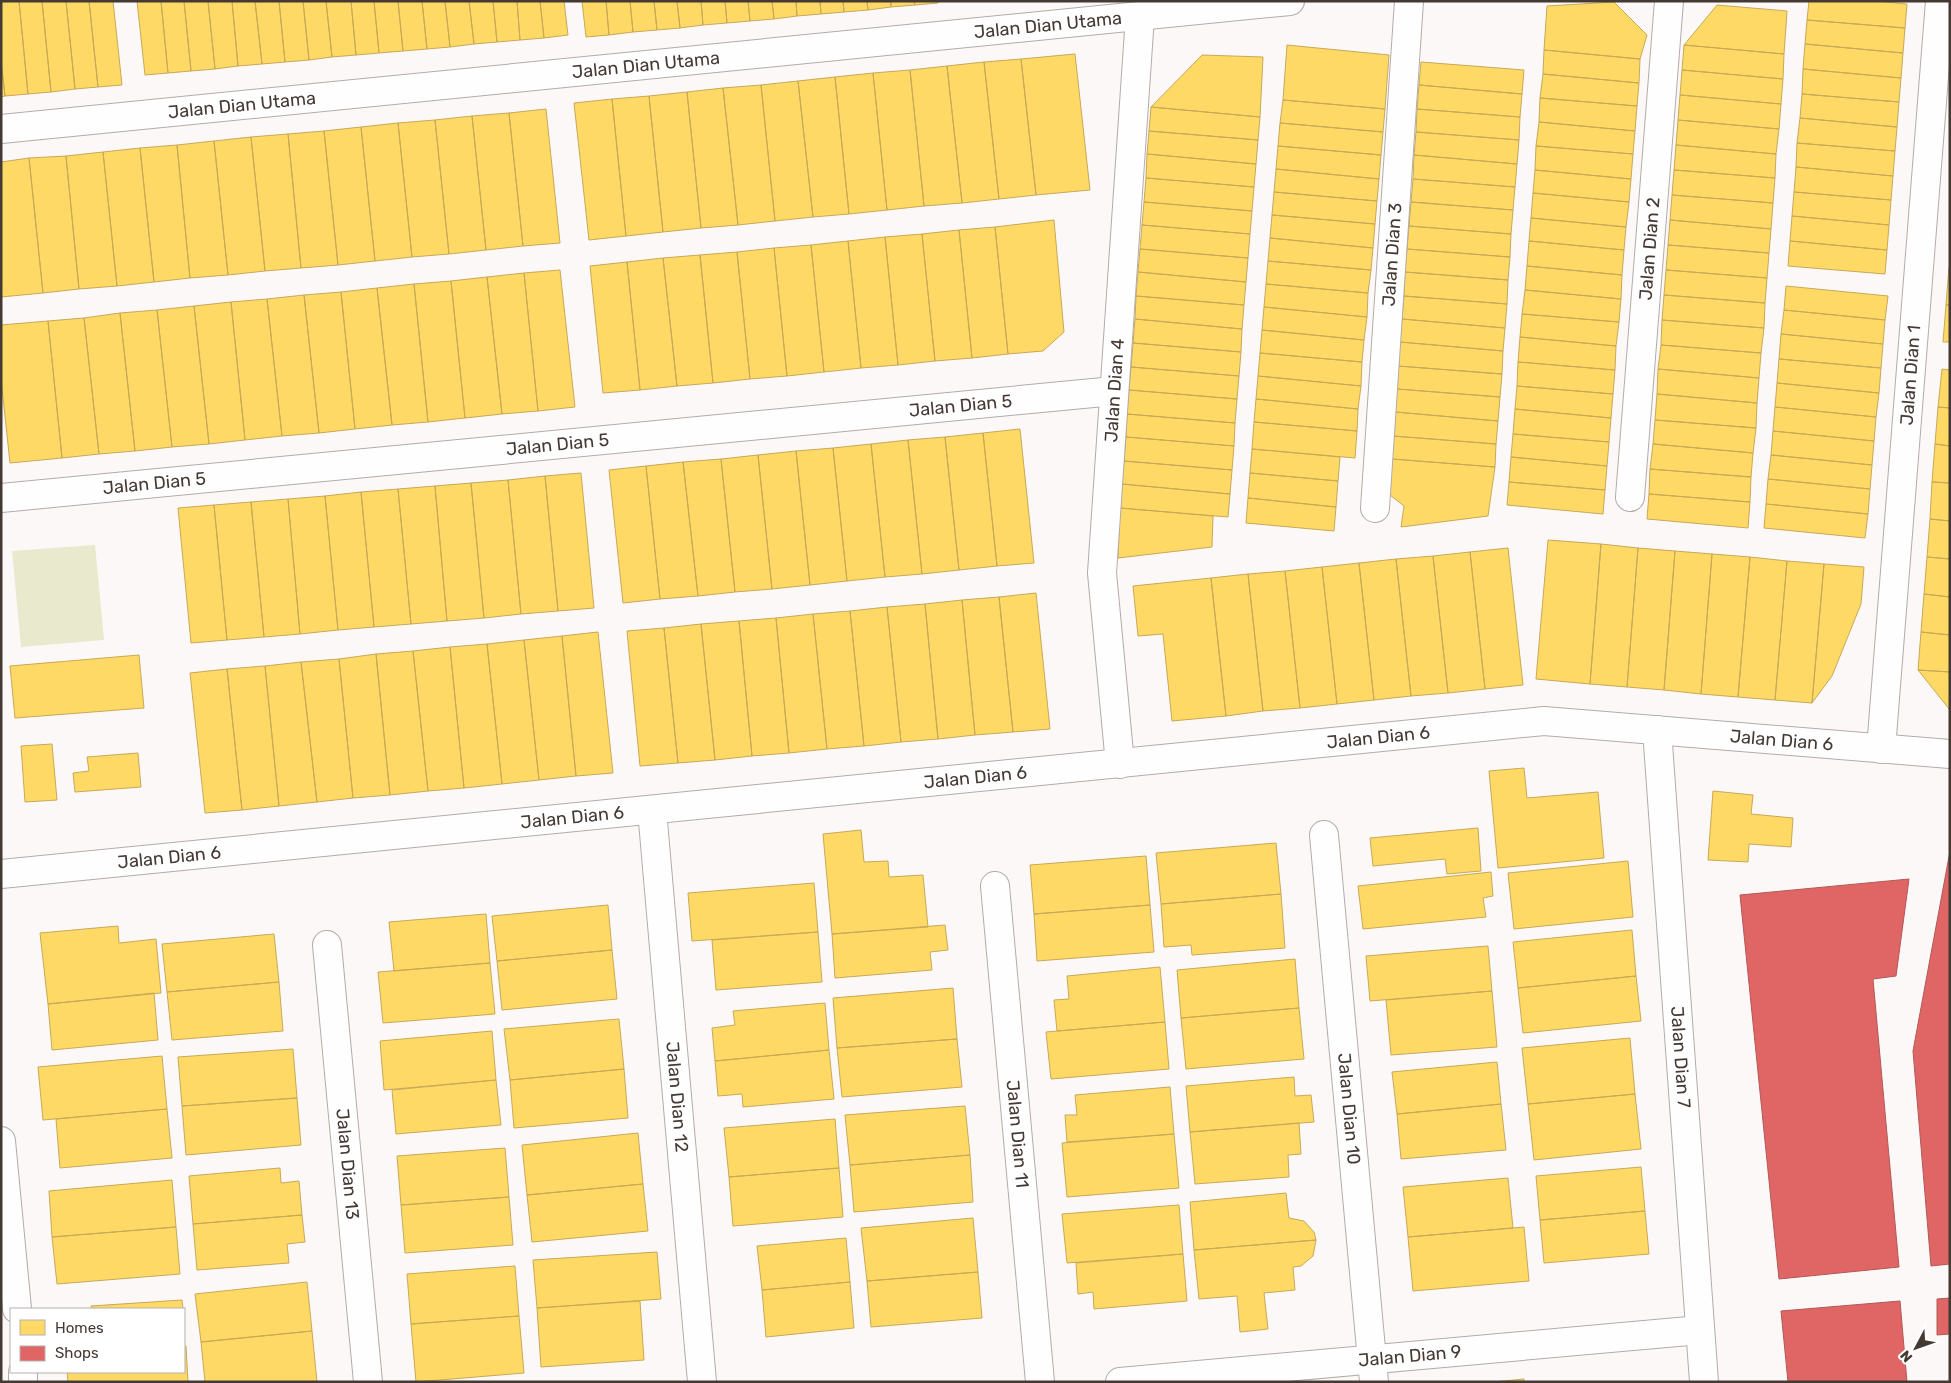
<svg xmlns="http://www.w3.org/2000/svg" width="1951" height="1383" viewBox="0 0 1951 1383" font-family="Rubik,sans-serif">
<rect width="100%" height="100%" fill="#fcf8f7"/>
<path fill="#e9e9ce" d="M95 545 104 640 21 647 12 551Z"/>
<path fill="#ffd966" stroke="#c7a957" d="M1 1H19L28 94 5 96 1 61Z
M19 1H42L51 92 28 94Z
M42 1H66L75 89 51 92Z
M66 1H89L98 87 75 89Z
M89 1H113L122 85 98 87Z
M137 1H161L168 73 145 75Z
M161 1H184L191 71 168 73Z
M184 1H208L215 69 191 71Z
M208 1H232L238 66 215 69Z
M232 1H255L262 64 238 66Z
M255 1H279L285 62 262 64Z
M279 1H303L309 60 285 62Z
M303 1H326L332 57 309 60Z
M326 1H351L356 55 332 57Z
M351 1H374L379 53 356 55Z
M374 1H398L403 51 379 53Z
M398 1H422L427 49 403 51Z
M422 1H445L450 47 427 49Z
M445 1H469L474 44 450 47Z
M469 1H493L497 42 474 44Z
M493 1H517L520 40 497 42Z
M517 1H540L544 38 520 40Z
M540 1H564L568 35 544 38Z
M582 1H606L609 35 586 37Z
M606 1H630L633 32 609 35Z
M630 1H654L657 30 633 32Z
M654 1H677L680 28 657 30Z
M677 1H701L703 25 680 28Z
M701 1H725L727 23 703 25Z
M725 1H748L750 21 727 23Z
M748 1H772L774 19 750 21Z
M772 1H796L797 16 774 19Z
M796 1H820L821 14 797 16Z
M820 1H843L844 12 821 14Z
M843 1H867L868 10 844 12Z
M867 1H891V7L868 10Z
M891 1H914L915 5 891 7Z
M914 1H938V3L915 5Z
M1809 1H1876L1907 4 1905 28 1807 20Z
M1614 2 1647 35 1640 59 1544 50 1547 6Z
M1717 5 1787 11 1784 54 1684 45Z
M1807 20 1905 28 1903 53 1805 44Z
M1805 44 1903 53 1901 78 1803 69Z
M1287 45 1389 55 1385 109 1283 100Z
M1684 45 1784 54 1783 79 1682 70Z
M1544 50 1640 59 1639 83 1543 74Z
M1075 54 1090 190 1036 195 1021 59Z
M1202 55 1263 57 1260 117 1151 107Z
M1021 59 1036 195 999 199 984 62Z
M1 61 5 96 1 97Z
M984 62 999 199 962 203 947 66Z
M1421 62 1524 70 1522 94 1419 85Z
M947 66 962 203 924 206 910 70Z
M1803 69 1901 78 1899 102 1802 94Z
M910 70 924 206 887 210 873 73Z
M1682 70 1783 79 1781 104 1680 95Z
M873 73 887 210 849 214 835 77Z
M1543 74 1639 83 1637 106 1540 98Z
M835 77 849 214 813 217 798 81Z
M798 81 813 217 775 221 761 85Z
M761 85 775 221 738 225 723 88Z
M1419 85 1522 94 1520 117 1417 109Z
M723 88 738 225 701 228 687 92Z
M687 92 701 228 663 232 649 96Z
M1802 94 1899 102 1897 127 1800 118Z
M1680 95 1781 104 1779 129 1678 120Z
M649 96 663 232 626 236 612 99Z
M1540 98 1637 106 1635 131 1539 122Z
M612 99 626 236 589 240 574 103Z
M1283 100 1385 109 1383 132 1280 123Z
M1151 107 1260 117 1258 140 1149 131Z
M546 109 560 243 523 246 509 113Z
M1417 109 1520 117 1519 140 1416 132Z
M509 113 523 246 486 250 472 116Z
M472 116 486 250 449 254 435 120Z
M1800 118 1897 127 1895 151 1797 143Z
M435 120 449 254 412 257 398 123Z
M1678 120 1779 129 1776 154 1676 145Z
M1539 122 1635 131 1633 154 1536 146Z
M398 123 412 257 375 261 361 127Z
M1280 123 1383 132 1381 155 1278 146Z
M361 127 375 261 338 265 324 131Z
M324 131 338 265 301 268 288 134Z
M1149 131 1258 140 1256 164 1147 154Z
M1416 132 1519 140 1517 164 1414 155Z
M288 134 301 268 265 271 251 137Z
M251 137 265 271 228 275 214 141Z
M214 141 228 275 190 278 177 145Z
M1797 143 1895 151 1893 176 1796 167Z
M177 145 190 278 154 282 140 148Z
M1676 145 1776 154 1775 178 1674 170Z
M1278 146 1381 155 1379 179 1276 169Z
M1536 146 1633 154 1631 179 1535 170Z
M140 148 154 282 117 286 103 152Z
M103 152 117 286 79 289 66 156Z
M1147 154 1256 164 1254 187 1146 178Z
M1414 155 1517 164 1515 187 1413 179Z
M66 156 79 289 43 293 29 158Z
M29 158 43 293 1 297V162Z
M1796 167 1893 176 1891 200 1794 192Z
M1276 169 1379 179 1377 201 1274 192Z
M1535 170 1631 179 1629 202 1533 193Z
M1674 170 1775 178 1773 203 1672 195Z
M1146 178 1254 187 1252 211 1144 202Z
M1413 179 1515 187 1513 210 1411 202Z
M1274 192 1377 201 1375 224 1272 215Z
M1794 192 1891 200 1889 225 1792 216Z
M1533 193 1629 202 1626 227 1531 218Z
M1672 195 1773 203 1771 229 1670 220Z
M1144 202 1252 211 1250 234 1142 225Z
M1411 202 1513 210 1511 234 1409 226Z
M1272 215 1375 224 1373 248 1270 238Z
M1792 216 1889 225 1887 250 1790 241Z
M1531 218 1626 227 1624 250 1529 241Z
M1054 220 1064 332 1043 351 1008 354 995 227Z
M1670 220 1771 229 1769 253 1668 245Z
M1142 225 1250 234 1248 258 1140 249Z
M1409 226 1511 234 1510 257 1407 249Z
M995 227 1008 354 972 358 959 230Z
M959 230 972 358 935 361 922 234Z
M922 234 935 361 898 365 885 237Z
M885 237 898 365 861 368 848 241Z
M1270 238 1373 248 1371 270 1268 261Z
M848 241 861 368 824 372 811 245Z
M1529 241 1624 250 1622 275 1527 266Z
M1790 241 1887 250 1885 274 1788 266Z
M811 245 824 372 787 376 774 248Z
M1668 245 1769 253 1767 278 1666 270Z
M774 248 787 376 750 379 737 252Z
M1140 249 1248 258 1246 282 1138 272Z
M1407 249 1510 257 1508 280 1405 272Z
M737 252 750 379 713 383 700 255Z
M700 255 713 383 677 386 663 258Z
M663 258 677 386 640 390 627 262Z
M1268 261 1371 270 1368 293 1266 284Z
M627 262 640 390 603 393 590 266Z
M1527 266 1622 275 1621 299 1525 290Z
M1949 267H1950V305H1946Z
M560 270 575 407 538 411 524 273Z
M1666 270 1767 278 1765 303 1664 295Z
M1138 272 1246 282 1244 305 1136 296Z
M1405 272 1508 280 1507 304 1404 296Z
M524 273 538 411 502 414 487 277Z
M487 277 502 414 465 418 451 281Z
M451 281 465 418 428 422 414 284Z
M414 284 428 422 392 425 377 288Z
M1266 284 1368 293 1367 317 1264 307Z
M1786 286 1888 296 1885 320 1784 310Z
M377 288 392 425 355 429 341 292Z
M1525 290 1621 299 1619 322 1522 314Z
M341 292 355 429 319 433 304 295Z
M304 295 319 433 282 436 267 299Z
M1664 295 1765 303 1764 328 1662 320Z
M1136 296 1244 305 1242 329 1135 319Z
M1404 296 1507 304 1505 328 1402 319Z
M267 299 282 436 245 440 231 302Z
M231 302 245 440 209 444 194 306Z
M1946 305H1950V342H1943Z
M194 306 209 444 172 447 157 310Z
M1264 307 1367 317 1364 340 1262 330Z
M157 310 172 447 135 451 120 313Z
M1784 310 1885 320 1883 344 1781 334Z
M120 313 135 451 99 454 84 318Z
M1522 314 1619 322 1616 346 1520 337Z
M84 318 99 454 62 458 48 321Z
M1135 319 1242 329 1241 352 1133 343Z
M1402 319 1505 328 1503 351 1400 342Z
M1662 320 1764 328 1761 353 1661 345Z
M48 321 62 458 10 463 1 379V325Z
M1262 330 1364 340 1362 362 1260 353Z
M1781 334 1883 344 1881 368 1779 359Z
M1520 337 1616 346 1615 370 1518 362Z
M1400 342 1503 351 1502 374 1398 366Z
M1133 343 1241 352 1239 376 1131 367Z
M1661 345 1761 353 1759 378 1658 369Z
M1260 353 1362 362 1361 386 1258 376Z
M1779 359 1881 368 1879 393 1777 383Z
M1518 362 1615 370 1613 394 1517 386Z
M1398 366 1502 374 1500 397 1397 389Z
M1131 367 1239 376 1237 399 1129 390Z
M1658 369 1759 378 1757 403 1657 394Z
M1942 369 1950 370V408L1938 407Z
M1258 376 1361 386 1358 409 1256 399Z
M1777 383 1879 393 1876 417 1775 407Z
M1517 386 1613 394 1611 418 1515 409Z
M1397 389 1500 397 1498 421 1395 412Z
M1129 390 1237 399 1235 423 1127 414Z
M1657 394 1757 403 1756 428 1655 420Z
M1256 399 1358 409 1357 431 1254 422Z
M1775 407 1876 417 1874 441 1773 431Z
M1938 407 1950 408V446L1935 444Z
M1515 409 1611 418 1609 442 1513 434Z
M1395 412 1498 421 1496 444 1393 436Z
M1127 414 1235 423 1234 446 1126 437Z
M1655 420 1756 428 1753 453 1653 444Z
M1254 422 1357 431 1355 458 1252 449Z
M1020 429 1034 563 997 566 983 433Z
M1773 431 1874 441 1872 465 1771 455Z
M983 433 997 566 959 570 945 437Z
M1513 434 1609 442 1607 466 1511 457Z
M1393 436 1496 444 1495 467 1392 459Z
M945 437 959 570 922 574 908 440Z
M1126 437 1234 446 1232 470 1124 461Z
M908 440 922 574 885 577 871 444Z
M871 444 885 577 847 581 833 448Z
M1653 444 1753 453 1751 477 1650 469Z
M1935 444 1950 446V483L1932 482Z
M833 448 847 581 810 585 796 451Z
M1252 449 1340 457 1338 481 1250 473Z
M796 451 810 585 772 589 758 455Z
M758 455 772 589 735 592 721 459Z
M1771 455 1872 465 1870 489 1768 479Z
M1511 457 1607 466 1605 490 1509 482Z
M721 459 735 592 698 596 683 462Z
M1392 459 1495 467 1488 516 1401 527 1404 506 1390 495Z
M1124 461 1232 470 1230 494 1122 484Z
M683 462 698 596 660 599 646 466Z
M646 466 660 599 623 603 609 470Z
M1650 469 1751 477 1750 502 1649 494Z
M581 473 594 608 558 611 545 476Z
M1250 473 1338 481 1336 507 1248 498Z
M545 476 558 611 521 614 508 480Z
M1768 479 1870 489 1868 514 1766 504Z
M508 480 521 614 484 618 471 483Z
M1509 482 1605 490 1603 514 1507 505Z
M1932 482 1950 483V521L1930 519Z
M471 483 484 618 447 621 435 486Z
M1122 484 1230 494 1228 517 1120 508Z
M435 486 447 621 411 624 398 489Z
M398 489 411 624 374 627 361 492Z
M361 492 374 627 338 630 325 496Z
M1649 494 1750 502 1748 528 1647 519Z
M325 496 338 630 300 634 288 499Z
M1248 498 1336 507 1334 531 1246 523Z
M288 499 300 634 264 637 251 502Z
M251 502 264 637 227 640 214 505Z
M1766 504 1868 514 1865 538 1764 528Z
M214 505 227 640 191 643 178 508Z
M1120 508 1213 516 1212 547 1118 558Z
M1930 519 1950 521V559L1927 557Z
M1548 540 1601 544 1590 684 1536 679Z
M1601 544 1638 548 1627 687 1590 684Z
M1508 548 1523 685 1485 689 1470 552Z
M1638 548 1675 551 1664 690 1627 687Z
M1675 551 1712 554 1701 694 1664 690Z
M1470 552 1485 689 1448 693 1433 556Z
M1712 554 1750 557 1738 697 1701 694Z
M1433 556 1448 693 1411 696 1396 559Z
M1750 557 1787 561 1775 700 1738 697Z
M1927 557 1950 559V597L1924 594Z
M1396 559 1411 696 1374 700 1359 563Z
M1787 561 1824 564 1812 703 1775 700Z
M1359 563 1374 700 1337 704 1322 567Z
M1824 564 1864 567 1861 604 1832 676 1812 703Z
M1322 567 1337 704 1300 708 1285 571Z
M1285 571 1300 708 1263 711 1248 574Z
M1248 574 1263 711 1226 716 1211 578Z
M1211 578 1226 716 1172 721 1163 634 1138 636 1133 586Z
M1036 593 1050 729 1013 732 999 597Z
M1924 594 1950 597V635L1921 632Z
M999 597 1013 732 975 735 962 600Z
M962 600 975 735 938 739 925 604Z
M925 604 938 739 901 742 887 607Z
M887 607 901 742 864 746 850 611Z
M850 611 864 746 827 749 813 614Z
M813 614 827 749 789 753 776 618Z
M776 618 789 753 752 756 739 621Z
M739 621 752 756 715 760 701 624Z
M701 624 715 760 678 763 664 628Z
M664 628 678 763 640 766 627 631Z
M598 632 613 773 576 776 562 636Z
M1921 632 1950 635V672L1918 670Z
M562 636 576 776 539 780 524 640Z
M524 640 539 780 502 784 487 644Z
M487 644 502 784 464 788 450 647Z
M450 647 464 788 428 791 413 651Z
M413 651 428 791 390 795 376 654Z
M376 654 390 795 353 798 339 659Z
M139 655 144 708 15 718 10 666Z
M339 659 353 798 317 802 301 662Z
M301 662 317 802 279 806 265 666Z
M265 666 279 806 242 810 227 669Z
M227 669 242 810 205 813 190 673Z
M1918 670 1950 672V710Z
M52 744 57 800 25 802 21 746Z
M138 753 141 787 75 792 73 773 89 771 87 757Z
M1524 768 1527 798 1598 792 1604 858 1498 868 1489 771Z
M1713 791 1753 795 1751 814 1793 818 1791 847 1749 844 1748 862 1708 860Z
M1478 828 1481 871 1447 874 1445 859 1373 866 1370 838Z
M861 830 864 862 888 861 889 877 923 875 928 927 832 934 823 834Z
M1276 843 1281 894 1161 904 1156 853Z
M1146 856 1150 905 1034 914 1030 865Z
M1628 861 1633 917 1514 929 1508 873Z
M1491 872 1493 896 1483 898 1486 917 1363 929 1358 886Z
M814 883 818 932 692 941 688 893Z
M1281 894 1285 948 1192 955 1191 945 1164 947 1161 904Z
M608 905 612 950 497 961 492 916Z
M1150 905 1154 952 1037 961 1034 914Z
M486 914 490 963 394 971 389 922Z
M945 925 948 950 930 952 932 970 835 978 832 934Z
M118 926 119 943 156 939 161 993 48 1004 40 933Z
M1632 930 1636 976 1518 988 1513 942Z
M818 932 822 982 716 990 712 940Z
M274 934 279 982 167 992 162 944Z
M1488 946 1492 991 1370 1001 1366 956Z
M612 950 617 999 502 1010 497 961Z
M1295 959 1299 1008 1181 1018 1177 970Z
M490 963 495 1014 383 1023 378 972Z
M1160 967 1165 1022 1057 1031 1054 1000 1069 999 1067 976Z
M1636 976 1641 1021 1523 1033 1518 988Z
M279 982 283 1031 172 1040 167 992Z
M953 988 957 1039 837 1048 833 998Z
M1492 991 1497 1047 1391 1055 1386 1000Z
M154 993 158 1040 52 1050 48 1004Z
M825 1003 829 1050 715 1061 712 1028 735 1025 733 1011Z
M1299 1008 1304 1059 1186 1069 1181 1018Z
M619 1019 624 1069 510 1080 504 1029Z
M1165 1022 1169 1069 1051 1079 1046 1032Z
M492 1031 496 1080 384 1090 380 1041Z
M1630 1038 1635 1094 1528 1104 1522 1048Z
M957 1039 962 1087 842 1097 837 1048Z
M293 1049 297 1098 182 1106 178 1057Z
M829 1050 834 1099 743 1107 742 1094 718 1096 715 1061Z
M162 1056 167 1109 43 1120 38 1067Z
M1497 1062 1501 1104 1397 1114 1392 1072Z
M624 1069 628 1118 514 1128 510 1080Z
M1294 1077 1295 1096 1311 1095 1314 1122 1190 1132 1186 1086Z
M496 1080 501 1125 396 1134 392 1090Z
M1170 1087 1174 1134 1067 1142 1065 1115H1077L1075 1095Z
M1635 1094 1641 1149 1534 1160 1528 1104Z
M297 1098 301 1145 186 1155 182 1106Z
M1501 1104 1506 1150 1401 1159 1397 1114Z
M965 1106 970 1155 850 1165 845 1115Z
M167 1109 172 1158 60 1168 56 1119Z
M835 1119 839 1168 729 1177 724 1128Z
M1299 1123 1301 1154 1288 1155 1289 1177 1195 1184 1190 1132Z
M638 1133 643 1184 527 1195 522 1145Z
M1174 1134 1179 1188 1067 1197 1062 1143Z
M505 1148 509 1197 401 1205 397 1156Z
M970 1155 973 1202 854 1212 850 1165Z
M1641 1167 1645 1211 1540 1220 1536 1176Z
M280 1168 281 1183 299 1181 302 1215 193 1224 189 1176Z
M839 1168 843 1217 733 1226 729 1177Z
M1508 1178 1513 1228 1408 1237 1403 1187Z
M172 1180 176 1227 52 1237 49 1191Z
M643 1184 648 1231 532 1242 527 1195Z
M1286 1193 1289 1218 1304 1221 1314 1232 1316 1240 1194 1250 1190 1202Z
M509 1197 513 1245 405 1253 401 1205Z
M1179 1205 1183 1254 1067 1263 1062 1214Z
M1645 1211 1649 1254 1544 1263 1540 1220Z
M302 1215 305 1242 287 1244 289 1263 197 1270 193 1224Z
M973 1218 978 1272 867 1281 861 1228Z
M176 1227 180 1274 57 1284 52 1237Z
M1524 1227 1529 1281 1413 1291 1408 1237Z
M846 1238 850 1282 762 1290 757 1246Z
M1316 1240 1313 1256 1301 1266 1293 1267 1295 1290 1264 1293 1268 1329 1240 1332 1237 1296 1199 1299 1194 1250Z
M657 1252 661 1299 537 1308 533 1260Z
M1183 1254 1187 1301 1094 1309 1093 1292 1078 1294 1076 1263Z
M515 1266 519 1316 411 1324 407 1274Z
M978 1272 982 1318 871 1327 867 1281Z
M307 1282 312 1331 201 1342 195 1294Z
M850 1282 854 1328 766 1337 762 1290Z
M182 1300 183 1309H92L91 1306Z
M640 1301 644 1360 541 1367 537 1308Z
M519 1316 524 1373 416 1382 411 1324Z
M312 1331 317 1382H205L201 1342Z
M184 1346H186L188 1382H68L67 1372H184Z
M1524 1379V1382H1493Z"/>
<path fill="#e06666" stroke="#b25857" d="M1950 851V1264L1931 1266 1913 1051Z
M1909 879 1896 976 1873 979 1899 1267 1779 1279 1740 895Z
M1950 1298V1334L1937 1335V1299Z
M1900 1301 1907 1382H1788L1781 1311Z"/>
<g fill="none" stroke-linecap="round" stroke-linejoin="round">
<g stroke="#b2aca9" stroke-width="30">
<g id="street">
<path id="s1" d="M1 129 1290 1"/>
<path id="s2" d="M1630 497 1669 1"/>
<path id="s3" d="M1 498 1114 391"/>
<path id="s4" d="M1375 508 1409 1"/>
<path id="s5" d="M1657 730 1704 1382"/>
<path id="s6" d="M1881 749 1940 1"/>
<path id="s7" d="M1120 764 1102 573 1140 16"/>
<path id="s8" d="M652 810 702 1382"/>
<path id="s9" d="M1324 835 1374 1382"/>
<path id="s10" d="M1 874 1544 721 1950 754"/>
<path id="s11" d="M995 886 1040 1382"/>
<path id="s12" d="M327 945 368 1382"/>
<path d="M1 1141 17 1309"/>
<path d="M23 1372V1382"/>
<path id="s13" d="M1120 1382 1700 1330"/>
</g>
</g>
<use href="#street" stroke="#fffefe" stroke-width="28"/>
</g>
<g text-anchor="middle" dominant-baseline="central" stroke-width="5" stroke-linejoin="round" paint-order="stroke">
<g font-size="18" fill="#453934" stroke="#fff">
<text stroke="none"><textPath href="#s1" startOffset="1052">Jalan Dian Utama</textPath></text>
<text stroke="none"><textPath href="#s1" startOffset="648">Jalan Dian Utama</textPath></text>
<text stroke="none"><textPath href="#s1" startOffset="242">Jalan Dian Utama</textPath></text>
<text stroke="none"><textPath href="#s2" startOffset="249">Jalan Dian 2</textPath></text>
<text stroke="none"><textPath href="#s4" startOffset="254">Jalan Dian 3</textPath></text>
<text stroke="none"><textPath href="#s6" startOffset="375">Jalan Dian 1</textPath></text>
<text stroke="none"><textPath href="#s7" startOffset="375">Jalan Dian 4</textPath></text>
<text stroke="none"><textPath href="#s3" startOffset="964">Jalan Dian 5</textPath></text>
<text stroke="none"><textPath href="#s3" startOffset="559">Jalan Dian 5</textPath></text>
<text stroke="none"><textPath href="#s3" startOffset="154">Jalan Dian 5</textPath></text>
<text stroke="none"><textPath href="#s10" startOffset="1384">Jalan Dian 6</textPath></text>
<text stroke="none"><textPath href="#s10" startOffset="1789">Jalan Dian 6</textPath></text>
<text stroke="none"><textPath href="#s10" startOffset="979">Jalan Dian 6</textPath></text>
<text stroke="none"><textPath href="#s10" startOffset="574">Jalan Dian 6</textPath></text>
<text stroke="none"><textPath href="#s10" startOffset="169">Jalan Dian 6</textPath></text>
<text stroke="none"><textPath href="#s5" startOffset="328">Jalan Dian 7</textPath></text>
<text stroke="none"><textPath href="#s8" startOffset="288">Jalan Dian 12</textPath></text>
<text stroke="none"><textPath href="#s9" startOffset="275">Jalan Dian 10</textPath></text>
<text stroke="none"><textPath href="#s11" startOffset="249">Jalan Dian 11</textPath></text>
<text stroke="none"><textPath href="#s12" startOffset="220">Jalan Dian 13</textPath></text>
<text stroke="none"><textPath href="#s13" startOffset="291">Jalan Dian 9</textPath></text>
</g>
</g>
<rect width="1951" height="1383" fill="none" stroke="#453934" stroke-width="5"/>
<rect x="10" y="1308" width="175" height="65" fill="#ffffff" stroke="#b5b0ae"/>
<rect x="20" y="1320" width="25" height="15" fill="#ffd966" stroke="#b5b0ae"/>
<text x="55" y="1333" font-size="15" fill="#453934">Homes</text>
<rect x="20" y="1346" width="25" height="15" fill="#e06666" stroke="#b5b0ae"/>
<text x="55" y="1358" font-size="15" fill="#453934">Shops</text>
<g transform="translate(1916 1348) rotate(229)" stroke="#ffffff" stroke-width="4" paint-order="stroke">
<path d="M0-4L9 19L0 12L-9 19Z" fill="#453934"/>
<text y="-8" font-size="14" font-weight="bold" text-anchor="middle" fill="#453934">N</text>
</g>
</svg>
